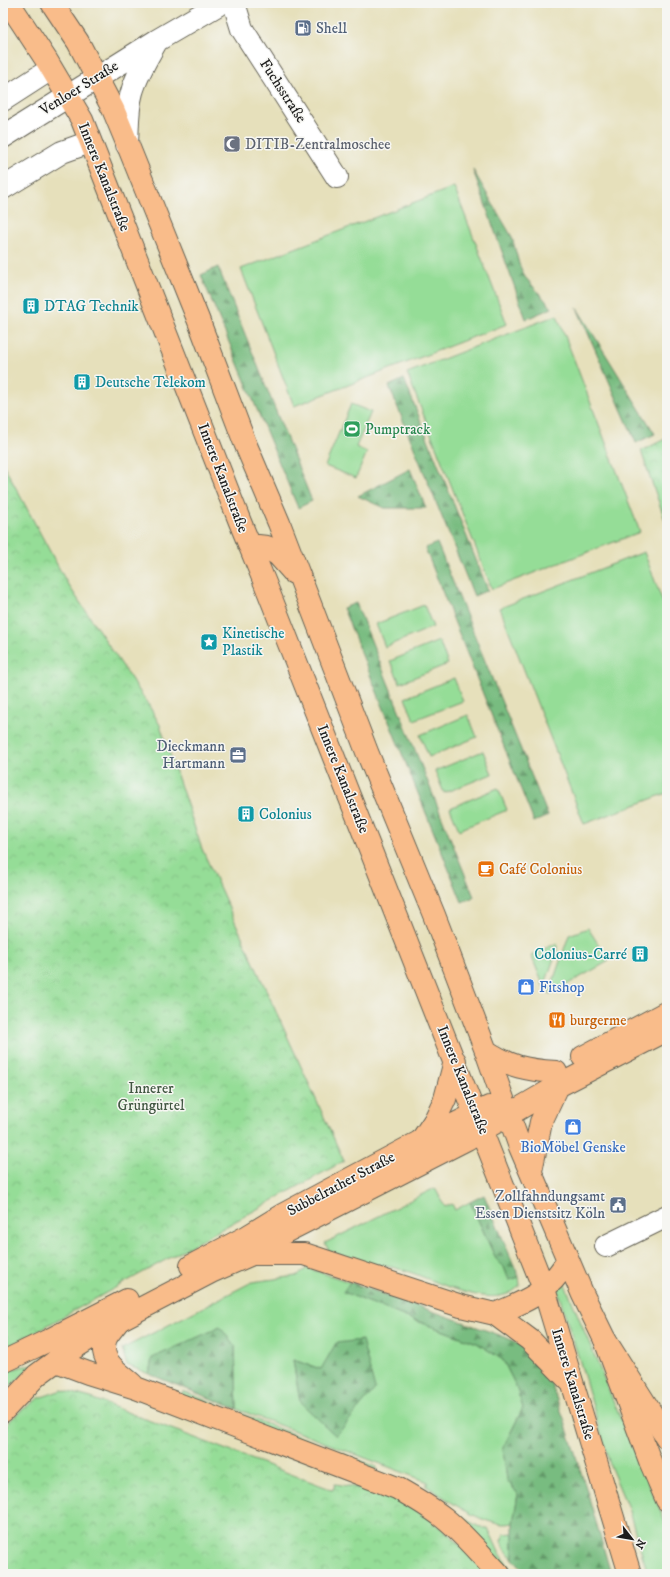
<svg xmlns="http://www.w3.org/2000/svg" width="670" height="1577" viewBox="0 0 670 1577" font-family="'IM FELL DW Pica',serif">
<defs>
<pattern id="forest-firs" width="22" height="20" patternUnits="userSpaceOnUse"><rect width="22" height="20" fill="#78bc80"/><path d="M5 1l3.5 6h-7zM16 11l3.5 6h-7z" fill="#629868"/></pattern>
<pattern id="park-crowns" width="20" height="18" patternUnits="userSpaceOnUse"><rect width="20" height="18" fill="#95dd97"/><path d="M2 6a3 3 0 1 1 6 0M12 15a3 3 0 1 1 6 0" fill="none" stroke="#80bd82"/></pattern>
</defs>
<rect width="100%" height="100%" fill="#f6f6f2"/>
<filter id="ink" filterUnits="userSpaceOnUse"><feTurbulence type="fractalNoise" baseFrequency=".025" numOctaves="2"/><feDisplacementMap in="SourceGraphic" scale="8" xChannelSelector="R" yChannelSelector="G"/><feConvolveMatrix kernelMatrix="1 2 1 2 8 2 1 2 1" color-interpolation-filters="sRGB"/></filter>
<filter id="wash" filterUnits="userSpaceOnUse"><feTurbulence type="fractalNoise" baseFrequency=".012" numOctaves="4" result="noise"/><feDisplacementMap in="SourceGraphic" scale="16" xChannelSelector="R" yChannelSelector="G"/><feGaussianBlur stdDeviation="0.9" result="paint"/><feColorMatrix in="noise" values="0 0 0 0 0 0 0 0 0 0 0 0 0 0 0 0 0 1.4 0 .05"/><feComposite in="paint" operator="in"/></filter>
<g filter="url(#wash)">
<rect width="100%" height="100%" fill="#e6e0bb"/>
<path fill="#95dd97" stroke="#587c5a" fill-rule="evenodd" d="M454 187 507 324 294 406 241 269Z
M557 315 640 532 492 589 407 373Z
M351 404 371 412 356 447 367 452 356 478 325 466Z
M644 552 667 613V793L584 824 500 608Z
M424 605 433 627 385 647 376 624Z
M439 641 448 664 400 683 390 661Z
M454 678 463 701 414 720 405 698Z
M468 715 477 737 429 757 420 735Z
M483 751 492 774 444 793 435 771Z
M498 788 507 810 459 830 450 808Z
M588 928 609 961 550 994 549 993 569 935Z
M557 943 558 947 544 987 531 955Z
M435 1188 445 1207 452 1204 455 1210 470 1202 496 1259 504 1267 509 1280 519 1277 520 1285C495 1315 433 1278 403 1270 390 1266 377 1265 364 1263 352 1260 341 1255 329 1251L325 1243Z
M307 1268 350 1282 344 1292 406 1317 477 1343 503 1360 516 1386 523 1408 503 1448 507 1480 518 1494 513 1523C486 1530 448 1499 426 1486L428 1482 237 1409 235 1346 152 1358 149 1374 127 1365 122 1349 252 1282 297 1276ZM293 1360 321 1369 300 1402Z
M564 1282 617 1410 667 1526V1574H648L628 1508 611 1468 580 1362 557 1289Z
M24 1366H33L10 1386 7 1387 3 1377V1372Z
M183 1391 377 1467 376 1470 181 1395Z
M455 1513 481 1528H488L498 1550 513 1573 510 1574Z
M513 1533V1559L504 1548 501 1541 504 1534Z"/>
<path fill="url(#forest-firs)" stroke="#4a6c4e" d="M473 170 512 237 519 264 525 277 552 308 526 319Z
M218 267 312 501 298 508 201 275Z
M577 308 655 434 636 443Z
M404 379 488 590 474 596 389 386Z
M410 469 426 508H384L358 496Z
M437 543 548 816 534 822 425 548Z
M356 603 474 897 462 902 343 608Z
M484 1195 519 1277 509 1280 504 1267 496 1259 470 1202Z
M350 1282 505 1337 523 1346 545 1367 564 1419 587 1491 611 1574H526L513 1559V1523L518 1494 507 1480 503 1448 523 1408 516 1386 503 1360 477 1343 406 1317 343 1292Z
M220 1327 235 1346 237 1409 149 1374 152 1358Z
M362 1340 375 1389 336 1436 300 1402 293 1360 321 1369 336 1343Z"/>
<path fill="url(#park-crowns)" stroke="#587c5a" d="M667 438V526L641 451Z
M3 464 67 583 148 704 160 725 202 849 344 1161 3 1350Z
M62 1390 91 1398 137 1416 333 1490 335 1484 376 1490 426 1516 453 1538 487 1574H3V1428L18 1413 39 1398Z"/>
</g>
<g filter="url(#ink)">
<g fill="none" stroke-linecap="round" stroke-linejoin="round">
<g stroke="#636154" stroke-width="24">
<path id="minor" d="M234 3 242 29 337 177
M3 100 51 69
M3 137 156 41 221 3
M127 145C128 127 127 109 132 92 137 74 147 58 156 42
M3 188 62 152 90 142
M606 1246 667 1216"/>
</g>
<g stroke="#636154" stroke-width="24">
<path id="major" d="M9 3 47 61 82 120 240 522 265 583 544 1289 630 1574
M52 3 78 42 113 109 125 138 198 319 245 443 279 523 367 752 434 915 486 1051 520 1147 583 1295 605 1340 650 1461 667 1500
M249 545 267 547 278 555 294 573
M486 1051C511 1067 526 1070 556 1072
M583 1057 667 1012
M421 1141 435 1120 445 1099 455 1061
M531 1171 541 1122 558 1086
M252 1254H304L461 1306 495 1314 530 1340 570 1381
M191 1266 248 1236 284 1214 421 1141 489 1107
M495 1314C527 1301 549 1292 568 1260
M3 1362 47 1341 127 1300
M3 1411 37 1375 71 1350 119 1320 211 1272 252 1254 285 1232 467 1139 558 1086 667 1030"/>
</g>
<g stroke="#636154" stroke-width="24">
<path id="highway" d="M119 1320C115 1326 109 1332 106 1338 97 1360 118 1372 132 1384
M605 1340 667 1438
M56 1361 88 1373 136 1388 397 1488C413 1497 430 1507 444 1518 465 1535 481 1555 499 1574"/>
</g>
<use href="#minor" stroke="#fff" stroke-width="22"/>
<use href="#major" stroke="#f9bc8a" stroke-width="22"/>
<use href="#highway" stroke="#f9bc8a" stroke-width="22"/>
</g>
</g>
<defs>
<g id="fuel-square" transform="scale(0.9)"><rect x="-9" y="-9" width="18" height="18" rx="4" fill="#5c6f8a" stroke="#f6f6f2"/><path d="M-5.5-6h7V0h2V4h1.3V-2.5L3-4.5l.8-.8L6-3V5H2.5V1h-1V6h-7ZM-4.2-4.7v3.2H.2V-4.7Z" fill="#fff"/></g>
<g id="mosque-square" transform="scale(0.9)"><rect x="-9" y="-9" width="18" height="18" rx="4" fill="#6b7280" stroke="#f6f6f2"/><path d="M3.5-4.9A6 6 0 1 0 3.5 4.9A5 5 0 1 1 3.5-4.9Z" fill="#fff"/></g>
<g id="building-square" transform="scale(0.9)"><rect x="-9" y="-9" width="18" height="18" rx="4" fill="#0f9aa8" stroke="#f6f6f2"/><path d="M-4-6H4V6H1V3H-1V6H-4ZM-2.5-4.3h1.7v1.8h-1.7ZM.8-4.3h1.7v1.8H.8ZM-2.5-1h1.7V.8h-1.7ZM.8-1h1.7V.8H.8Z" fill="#fff"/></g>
<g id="stadium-square" transform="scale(0.9)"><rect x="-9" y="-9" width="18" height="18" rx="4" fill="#2e9e5b" stroke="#f6f6f2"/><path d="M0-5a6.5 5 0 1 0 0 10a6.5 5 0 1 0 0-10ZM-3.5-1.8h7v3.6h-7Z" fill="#fff"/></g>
<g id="sight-square" transform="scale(0.9)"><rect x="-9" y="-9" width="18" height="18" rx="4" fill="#0f9aa8" stroke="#f6f6f2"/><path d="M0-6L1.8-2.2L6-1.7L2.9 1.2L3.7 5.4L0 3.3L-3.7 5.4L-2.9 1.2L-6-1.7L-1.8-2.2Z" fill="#fff"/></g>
<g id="office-square" transform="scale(0.9)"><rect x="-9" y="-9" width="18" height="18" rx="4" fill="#5c6f8a" stroke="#f6f6f2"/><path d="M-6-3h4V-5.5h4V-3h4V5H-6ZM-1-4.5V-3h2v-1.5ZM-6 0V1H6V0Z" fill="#fff"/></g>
<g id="cafe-square" transform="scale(0.9)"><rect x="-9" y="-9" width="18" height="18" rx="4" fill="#e8710a" stroke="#f6f6f2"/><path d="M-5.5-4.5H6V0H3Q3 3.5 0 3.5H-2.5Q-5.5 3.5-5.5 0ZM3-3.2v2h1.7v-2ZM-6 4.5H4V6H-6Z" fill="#fff"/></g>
<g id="shop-square" transform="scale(0.9)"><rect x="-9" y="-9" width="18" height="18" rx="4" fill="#3f7fe0" stroke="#f6f6f2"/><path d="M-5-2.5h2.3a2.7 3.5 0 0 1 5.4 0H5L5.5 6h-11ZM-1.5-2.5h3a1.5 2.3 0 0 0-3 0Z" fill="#fff"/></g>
<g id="restaurant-square" transform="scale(0.9)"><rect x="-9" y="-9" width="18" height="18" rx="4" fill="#e8710a" stroke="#f6f6f2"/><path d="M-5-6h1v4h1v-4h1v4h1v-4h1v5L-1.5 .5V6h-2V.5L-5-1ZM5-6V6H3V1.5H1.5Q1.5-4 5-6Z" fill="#fff"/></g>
<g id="civic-square" transform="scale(0.9)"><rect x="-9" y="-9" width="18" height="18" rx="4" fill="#5c6f8a" stroke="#f6f6f2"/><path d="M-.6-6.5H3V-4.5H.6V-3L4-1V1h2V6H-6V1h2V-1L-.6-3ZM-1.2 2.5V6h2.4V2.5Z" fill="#fff"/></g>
</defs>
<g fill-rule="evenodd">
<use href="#fuel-square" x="303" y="28"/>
<use href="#mosque-square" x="232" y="144"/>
<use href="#building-square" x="31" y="306"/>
<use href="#building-square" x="82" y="382"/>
<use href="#stadium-square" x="352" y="429"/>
<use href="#sight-square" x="209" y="642"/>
<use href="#office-square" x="238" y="755"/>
<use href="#building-square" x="246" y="814"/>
<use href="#cafe-square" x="486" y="869"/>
<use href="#building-square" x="640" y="954"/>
<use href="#shop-square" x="526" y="987"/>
<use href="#restaurant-square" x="557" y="1020"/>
<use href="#shop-square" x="573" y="1127"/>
<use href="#civic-square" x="618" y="1205"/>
</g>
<g text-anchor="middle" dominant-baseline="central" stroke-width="3" stroke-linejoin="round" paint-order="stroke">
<g font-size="15" fill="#4e5e75" stroke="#f6f6f2" text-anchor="end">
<text x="316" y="28" text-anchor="start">Shell</text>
<text x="225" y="746">Dieckmann<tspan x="225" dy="17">Hartmann</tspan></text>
<text x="605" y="1196">Zollfahndungsamt<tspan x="605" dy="17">Essen Dienstsitz Köln</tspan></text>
</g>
<g font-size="15" fill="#1c1c1c" stroke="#f6f6f2">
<text transform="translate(79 88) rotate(-32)">Venloer Straße</text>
<text transform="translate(283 91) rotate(57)">Fuchsstraße</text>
<text transform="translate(104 177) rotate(68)">Innere Kanalstraße</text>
<text transform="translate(223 478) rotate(69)">Innere Kanalstraße</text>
<text transform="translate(343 779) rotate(68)">Innere Kanalstraße</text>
<text transform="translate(463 1080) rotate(68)">Innere Kanalstraße</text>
<text transform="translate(341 1184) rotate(-28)">Subbelrather Straße</text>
<text transform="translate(573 1384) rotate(73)">Innere Kanalstraße</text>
</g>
<g font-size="15" fill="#5b616d" stroke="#f6f6f2" text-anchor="start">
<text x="245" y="144">DITIB-Zentralmoschee</text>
</g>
<g font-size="15" fill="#0d838f" stroke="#f6f6f2" text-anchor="start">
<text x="44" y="306">DTAG Technik</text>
<text x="95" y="382">Deutsche Telekom</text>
<text x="222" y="633">Kinetische<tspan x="222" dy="17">Plastik</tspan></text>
<text x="259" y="814">Colonius</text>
<text x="627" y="954" text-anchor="end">Colonius-Carré</text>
</g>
<g font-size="15" fill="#27864d" stroke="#f6f6f2" text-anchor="start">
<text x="365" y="429">Pumptrack</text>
</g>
<g font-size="15" fill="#c56008" stroke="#f6f6f2" text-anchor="start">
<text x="499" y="869">Café Colonius</text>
<text x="570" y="1020">burgerme</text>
</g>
<g font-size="15" fill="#366cbe" stroke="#f6f6f2" text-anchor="start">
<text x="539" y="987">Fitshop</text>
<text x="573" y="1147" text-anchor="middle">BioMöbel Genske</text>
</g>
<g font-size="15" fill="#405641" stroke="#f6f6f2">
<text x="151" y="1088">Innerer<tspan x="151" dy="17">Grüngürtel</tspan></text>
</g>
</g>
<rect width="670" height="1577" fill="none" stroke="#f6f6f2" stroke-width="16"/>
<g transform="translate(632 1539) rotate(121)" stroke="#f6f6f2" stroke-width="3" paint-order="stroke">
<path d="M0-3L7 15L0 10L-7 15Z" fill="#1c1c1c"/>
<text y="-6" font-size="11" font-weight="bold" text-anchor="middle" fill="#1c1c1c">N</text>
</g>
</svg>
